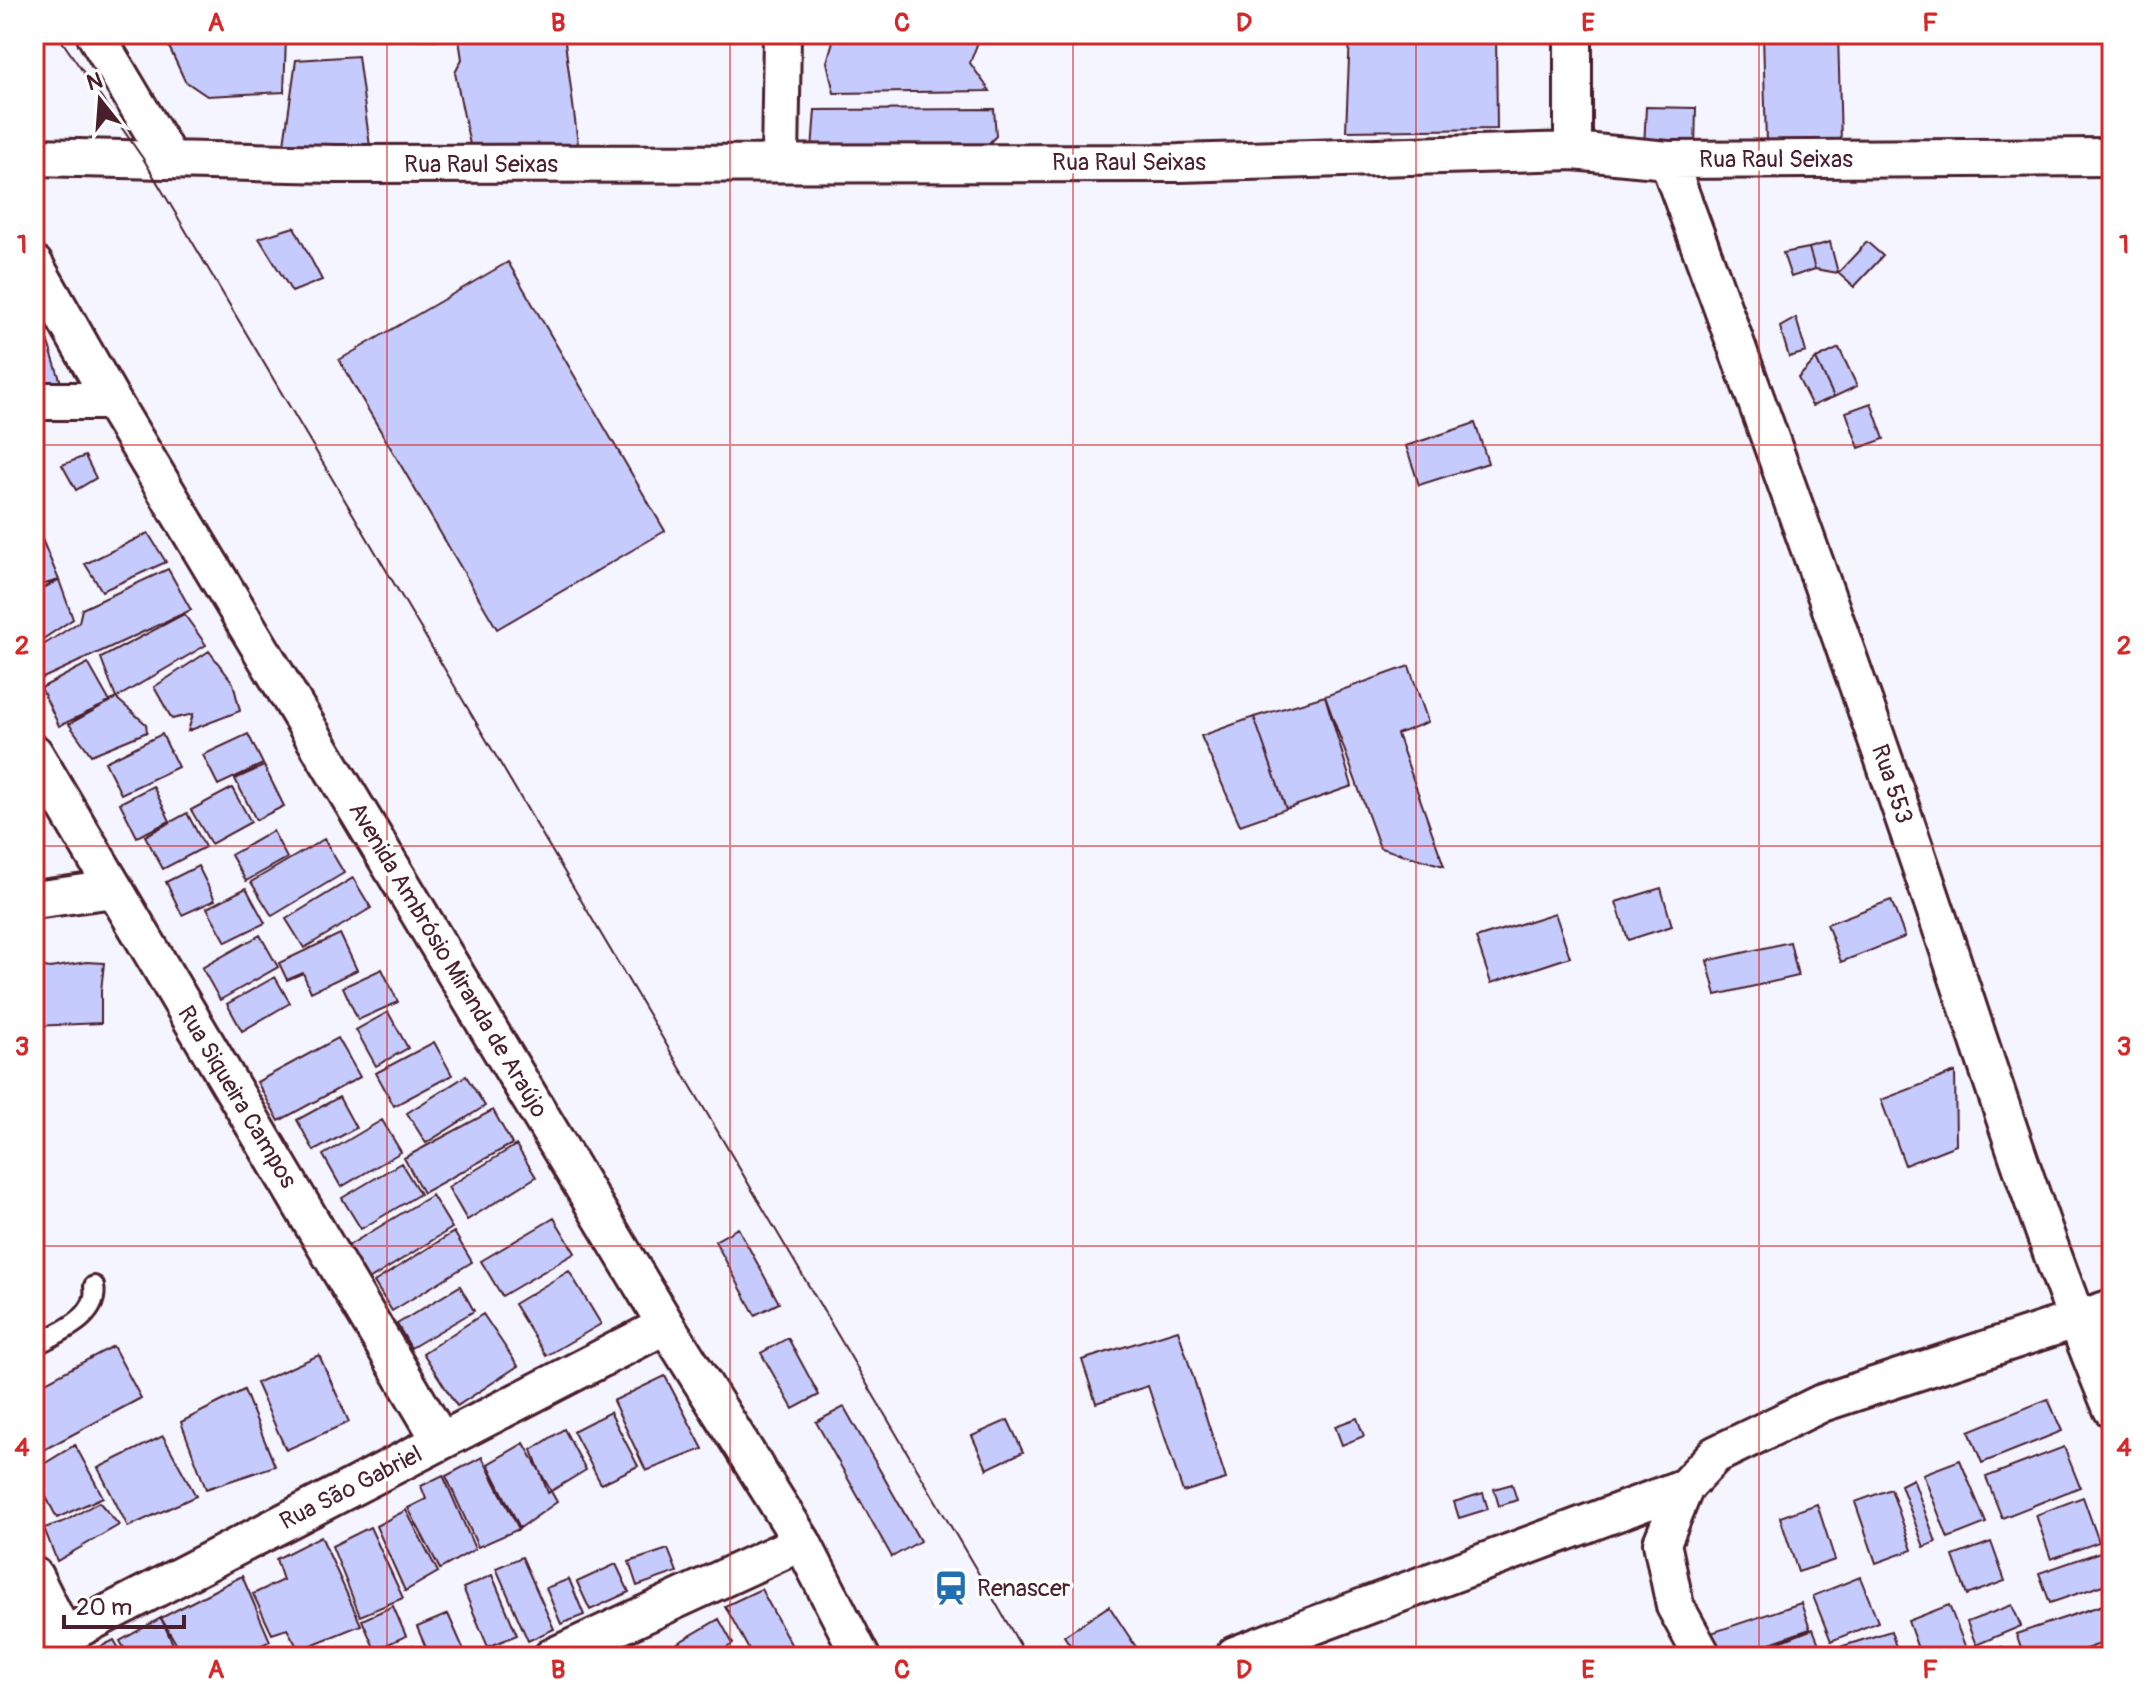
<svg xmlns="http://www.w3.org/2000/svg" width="2146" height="1691" viewBox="0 0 2146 1691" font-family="Pangolin,sans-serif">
<rect width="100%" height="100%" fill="#f4f5ff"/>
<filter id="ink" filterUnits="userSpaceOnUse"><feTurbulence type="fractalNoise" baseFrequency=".0125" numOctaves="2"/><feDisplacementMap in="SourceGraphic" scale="16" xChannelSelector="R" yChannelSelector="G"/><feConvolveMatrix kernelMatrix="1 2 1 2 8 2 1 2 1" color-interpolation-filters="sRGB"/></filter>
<g filter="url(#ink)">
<path fill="#c6cbfd" stroke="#4a1f2b" stroke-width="2" d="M366 34H564L578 144 540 164H474L455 73 462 59 459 40 366 39Z
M835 34H981L970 63 990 91 834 93 827 62Z
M1350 34H1496L1497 129 1346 131Z
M1763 34H1838L1841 142 1766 143Z
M164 36 286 38 284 92 207 96 185 81Z
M358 56 371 154 283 151 296 60Z
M1646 107 1696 108 1695 149 1644 148Z
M994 109 996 136 980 152 812 150 815 110Z
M294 227 322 280 292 292 259 238Z
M1830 242 1838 273 1815 269 1809 248Z
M1867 242 1883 256 1854 287 1838 273Z
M1809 248 1815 269 1791 277 1783 253Z
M508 262 665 531 497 629 339 360Z
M1796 318 1806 352 1789 357 1780 327Z
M34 324H42L65 395 34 394Z
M1839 348 1857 386 1834 397 1816 359Z
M1816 359 1834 397 1812 406 1798 378Z
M1871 403 1884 439 1859 448 1846 412Z
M1475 423 1488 463 1419 485 1406 446Z
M85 456 96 478 76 490 62 465Z
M148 533 166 562 102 591 85 564Z
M41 537 59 580 34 587V542Z
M168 569 191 610 43 678 34 670V651L79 622 82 609Z
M59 580 73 619 34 645V593Z
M184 614 206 645 116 698 101 658Z
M209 651 233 683 240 711 188 731 193 714 172 719 154 687Z
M88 663 110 702 59 726 41 688Z
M1409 666 1428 722 1397 734 1444 866 1380 848 1325 696Z
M1325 696 1352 786 1286 809 1254 717Z
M116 698 146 724 147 732 91 755 69 724Z
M1254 717 1286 809 1240 825 1201 736Z
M162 734 178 767 121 794 105 762Z
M248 734 263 764 218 785 203 755Z
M264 766 284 806 256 820 235 779Z
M153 786 170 821 137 837 120 803Z
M232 788 251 822 211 844 191 810Z
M187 813 205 847 163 869 145 836Z
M273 831 287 858 246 881 231 855Z
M324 839 344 873 272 916 251 882Z
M198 866 215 900 182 915 166 882Z
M353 878 371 908 304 948 286 919Z
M246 888 265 923 226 942 207 908Z
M1661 888 1672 926 1628 940 1616 902Z
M1891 900 1905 937 1841 962 1827 924Z
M1555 913 1570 957 1491 983 1476 938Z
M340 934 357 970 311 992 303 973 287 980 279 963Z
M260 935 278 967 220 1000 202 968Z
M1790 942 1798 976 1716 995 1707 961Z
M86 962 104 963 101 991V1023L34 1026V965L50 968Z
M382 969 398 1002 358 1020 343 987Z
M275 977 290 1003 242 1031 227 1004Z
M388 1012 408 1048 376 1066 356 1030Z
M338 1038 360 1077 279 1121 257 1082Z
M434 1042 452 1075 394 1106 376 1073Z
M1955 1072 1956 1145 1905 1165 1881 1100Z
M466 1076 485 1106 426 1143 407 1113Z
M339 1097 356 1128 314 1151 297 1120Z
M493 1110 512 1144 423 1193 404 1158Z
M382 1120 401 1152 341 1187 323 1155Z
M516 1145 536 1177 467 1220 448 1187Z
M401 1163 420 1194 361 1229 342 1198Z
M432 1195 452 1228 367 1281 346 1247Z
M554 1218 575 1253 502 1296 481 1261Z
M738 1228 779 1303 755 1315 715 1241Z
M454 1232 472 1262 392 1311 374 1282Z
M569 1271 601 1324 546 1356 514 1304Z
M460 1286 474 1311 411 1348 397 1324Z
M483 1314 518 1366 457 1406 423 1353Z
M1178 1330 1226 1479 1183 1492 1148 1386 1096 1403 1082 1360Z
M788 1338 819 1395 793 1409 761 1353Z
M113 1346 141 1398 38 1453 34 1436V1388Z
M319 1355 349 1422 286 1450 256 1383Z
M665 1376 703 1449 646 1471 613 1401Z
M244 1390 275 1466 206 1489 181 1422Z
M2048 1399 2062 1431 1982 1463 1969 1431Z
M844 1407 920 1541 892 1557 816 1422Z
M610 1412 638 1466 601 1484 573 1431Z
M1357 1418 1364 1436 1342 1445 1335 1426Z
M1008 1420 1023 1452 987 1469 972 1436Z
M564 1429 586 1470 548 1493 532 1450Z
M163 1436 196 1496 128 1527 98 1468Z
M524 1443 557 1502 520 1528 488 1464Z
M75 1445 103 1497 57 1518 34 1474V1470Z
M2064 1447 2080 1487 2002 1518 1986 1477Z
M482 1457 519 1529 478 1547 446 1476Z
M1960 1460 1986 1523 1948 1538 1923 1474Z
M443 1475 475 1549 440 1569 408 1508 426 1499 421 1486Z
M1913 1479 1936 1542 1924 1547 1901 1485Z
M1512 1484 1517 1500 1499 1506 1494 1489Z
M1891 1489 1912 1550 1876 1563 1855 1502Z
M1483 1493 1488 1509 1459 1518 1454 1502Z
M2083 1497 2099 1542 2051 1559 2036 1515Z
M99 1502 119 1525 57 1561 44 1528 65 1521Z
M1817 1504 1835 1560 1798 1572 1780 1517Z
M406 1510 438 1572 405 1591 376 1526Z
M370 1527 403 1598 360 1616 332 1546Z
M321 1536 361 1625 299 1650 287 1629 272 1634 253 1594 283 1580 276 1559Z
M1991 1542 2005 1581 1967 1595 1953 1556Z
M668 1549 677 1572 637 1586 629 1562Z
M2103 1551 2112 1576V1582L2050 1603 2039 1573Z
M522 1557 554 1629 528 1641 496 1568Z
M616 1564 629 1592 590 1610 577 1582Z
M492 1575 517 1635 488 1647 463 1588Z
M242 1576 270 1641 238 1657H184L161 1618Z
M1860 1577 1878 1622 1831 1641 1813 1596Z
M569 1579 584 1615 561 1624 546 1588Z
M761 1589 798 1657H753L725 1606Z
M2112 1602V1640L2062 1657H2024L2016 1634Z
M1801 1603 1810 1629 1730 1657H1713L1705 1635Z
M1949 1605 1967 1651 1951 1657H1921L1908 1621Z
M2012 1605 2021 1626 1976 1645 1967 1622Z
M393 1606 406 1636 375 1650 362 1620Z
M1109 1606 1142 1656 1141 1657H1078L1064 1636Z
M448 1614 467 1657H430L417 1627Z
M161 1618 179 1657H129L120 1641Z
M719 1619 733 1644 723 1650 727 1657H654Z
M1813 1629 1824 1657H1741Z
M1891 1631 1899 1657H1843L1840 1647Z
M114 1640 124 1657H80Z
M413 1645 418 1657H389V1656Z
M2002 1647 2005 1657H1973Z"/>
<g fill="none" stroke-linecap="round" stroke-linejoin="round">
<g stroke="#4a1f2b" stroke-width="24">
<path id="service" d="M34 1346C57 1333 100 1318 94 1286"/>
</g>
<g stroke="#4a1f2b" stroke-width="42">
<path id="minor" d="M95 34 170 160
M1573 151V34
M34 157 336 164 1179 163 1573 151 1668 160 2112 157
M1668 160C1753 389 1836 619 1915 850 1979 1037 2037 1227 2112 1409
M780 163 782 34
M34 264 112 401 666 1325 802 1542 861 1657
M34 401H112
M34 753 441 1441
M34 900 114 889
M34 1576 64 1636
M34 1647 64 1636 666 1325
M1235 1655 1685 1487
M552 1657 802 1542
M1703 1657 1675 1606 1662 1543 1685 1487 1715 1455 1822 1403 2112 1308"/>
</g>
<use href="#service" stroke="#fff" stroke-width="18"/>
<use href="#minor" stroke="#fff" stroke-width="36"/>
<path stroke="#4a1f2b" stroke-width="2" d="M57 34 144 160 976 1569 1027 1657"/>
</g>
</g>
<path fill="none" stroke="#d62828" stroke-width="2" stroke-opacity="0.55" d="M387 34V1657M730 34V1657M1073 34V1657M1416 34V1657M1759 34V1657M34 445H2112M34 846H2112M34 1246H2112"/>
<defs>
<g id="station-bare" transform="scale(2.76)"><path d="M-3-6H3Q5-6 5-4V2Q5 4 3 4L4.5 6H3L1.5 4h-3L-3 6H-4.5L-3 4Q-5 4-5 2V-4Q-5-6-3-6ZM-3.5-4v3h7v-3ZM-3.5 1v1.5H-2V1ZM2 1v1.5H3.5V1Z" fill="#1f6fb2" stroke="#fff" stroke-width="2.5" paint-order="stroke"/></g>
</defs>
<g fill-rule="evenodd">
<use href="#station-bare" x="951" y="1588"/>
</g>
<g text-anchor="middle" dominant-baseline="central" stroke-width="7" stroke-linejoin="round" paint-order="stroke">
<g font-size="24" fill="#4a1f2b" stroke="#fff">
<text x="1776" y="159">Rua Raul Seixas</text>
<text x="1129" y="162">Rua Raul Seixas</text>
<text x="481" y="164">Rua Raul Seixas</text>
<text transform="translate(1892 784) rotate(71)">Rua 553</text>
<text transform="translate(448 960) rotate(59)">Avenida Ambrósio Miranda de Araújo</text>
<text transform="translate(237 1097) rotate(59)">Rua Siqueira Campos</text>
<text transform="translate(351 1488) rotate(-27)">Rua São Gabriel</text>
</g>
<g font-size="24" fill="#4a1f2b" stroke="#fff" text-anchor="start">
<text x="977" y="1588">Renascer</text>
</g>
</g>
<rect width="2146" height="1691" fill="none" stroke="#fff" stroke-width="88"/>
<g transform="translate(100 100) rotate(343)" stroke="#ffffff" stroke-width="6" paint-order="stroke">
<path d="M0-6L14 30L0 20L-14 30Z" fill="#4a1f2b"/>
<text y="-12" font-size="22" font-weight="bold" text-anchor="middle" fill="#4a1f2b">N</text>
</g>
<path d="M64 1615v12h120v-12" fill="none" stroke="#4a1f2b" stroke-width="4"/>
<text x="76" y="1615" font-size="24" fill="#4a1f2b" stroke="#ffffff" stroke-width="6" paint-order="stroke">20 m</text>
<rect x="44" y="44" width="2058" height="1603" fill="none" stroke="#d62828" stroke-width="3"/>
<g font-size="26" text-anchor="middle" font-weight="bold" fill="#d62828">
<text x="216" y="31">A</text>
<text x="558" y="31">B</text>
<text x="902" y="31">C</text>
<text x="1244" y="31">D</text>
<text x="1588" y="31">E</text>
<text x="1930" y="31">F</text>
<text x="22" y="253">1</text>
<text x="2124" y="253">1</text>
<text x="22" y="654">2</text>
<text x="2124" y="654">2</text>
<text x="22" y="1055">3</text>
<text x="2124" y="1055">3</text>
<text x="22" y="1456">4</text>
<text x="2124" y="1456">4</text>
<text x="216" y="1678">A</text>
<text x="558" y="1678">B</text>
<text x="902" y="1678">C</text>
<text x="1244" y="1678">D</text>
<text x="1588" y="1678">E</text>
<text x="1930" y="1678">F</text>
</g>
</svg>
